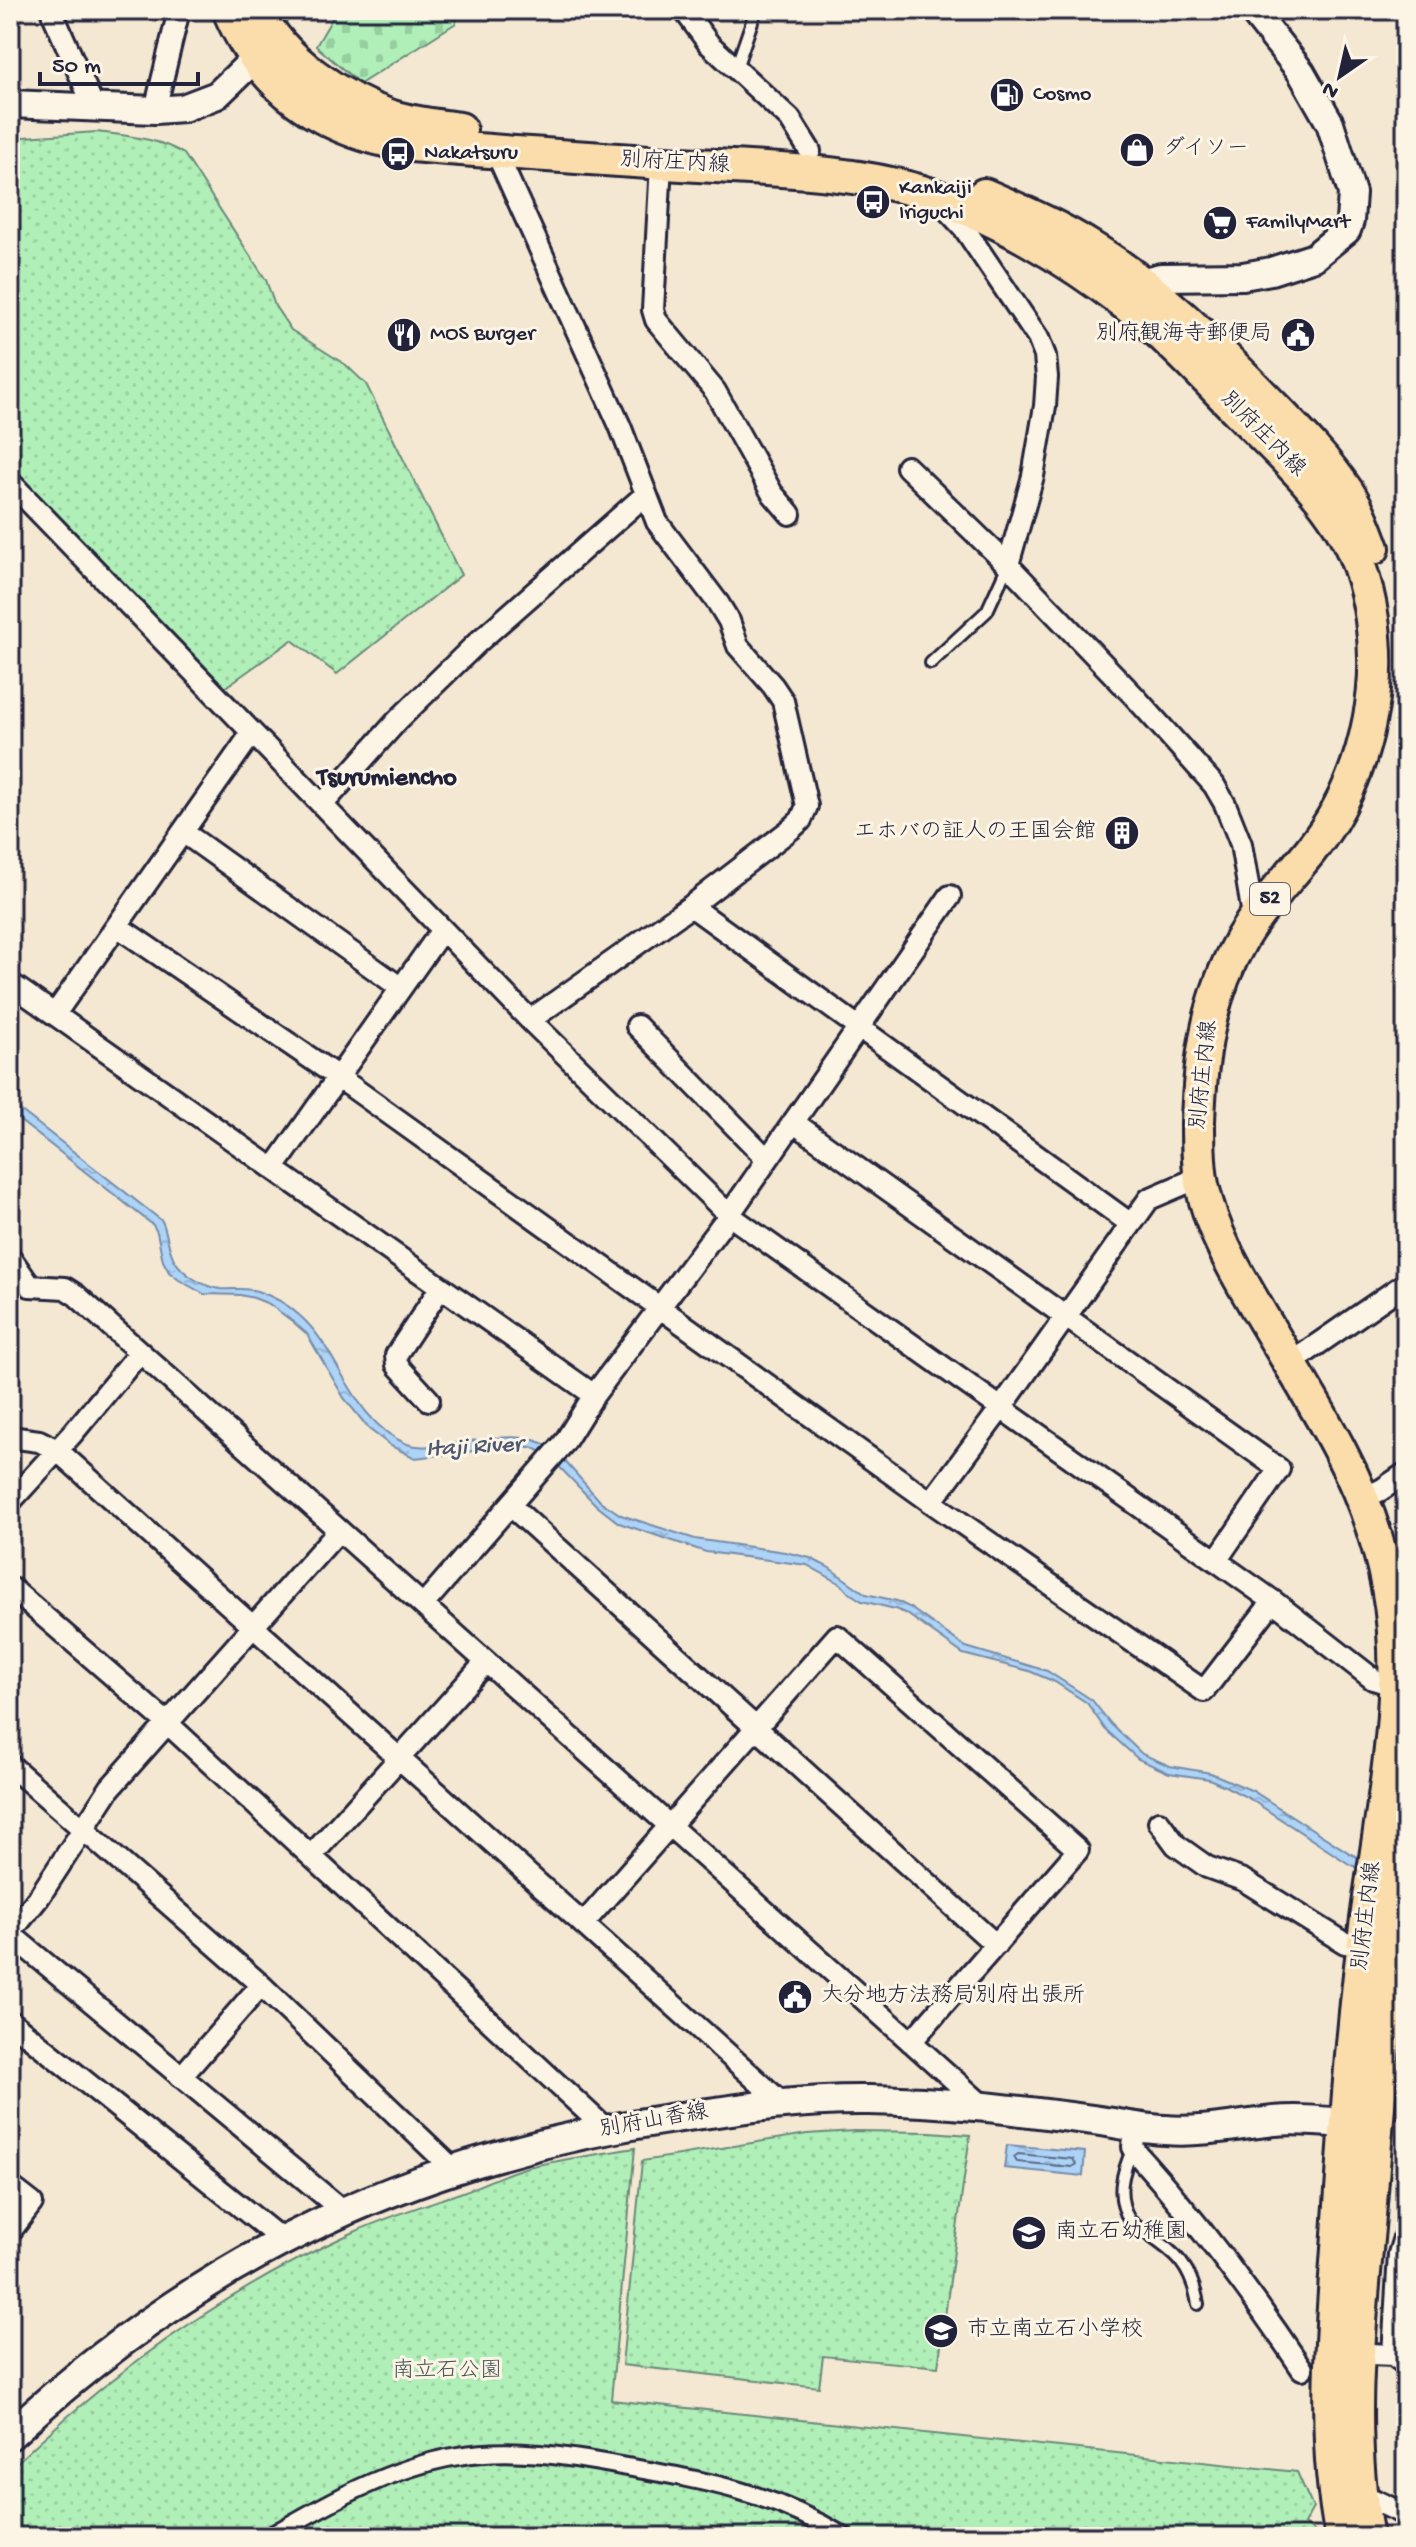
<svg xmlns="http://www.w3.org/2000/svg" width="1416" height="2547" viewBox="0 0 1416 2547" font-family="'Gochi Hand','Klee One',sans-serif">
<defs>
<pattern id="cemetery-stones" width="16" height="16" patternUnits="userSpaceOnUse" patternTransform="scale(2)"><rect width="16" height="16" fill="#b0f0b8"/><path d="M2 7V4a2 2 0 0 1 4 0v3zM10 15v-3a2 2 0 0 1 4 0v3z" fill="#97ce9f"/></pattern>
<pattern id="park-dots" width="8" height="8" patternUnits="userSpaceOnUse" patternTransform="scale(2)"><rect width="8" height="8" fill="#b0f0b8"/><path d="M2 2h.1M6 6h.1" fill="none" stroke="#97ce9f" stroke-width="1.8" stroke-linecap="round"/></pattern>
<pattern id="water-ripples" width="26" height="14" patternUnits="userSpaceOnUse" patternTransform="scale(2)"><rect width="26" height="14" fill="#add3f6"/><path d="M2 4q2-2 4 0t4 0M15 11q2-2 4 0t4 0" fill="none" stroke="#95b5d4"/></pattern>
</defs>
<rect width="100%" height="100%" fill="#f4e8d2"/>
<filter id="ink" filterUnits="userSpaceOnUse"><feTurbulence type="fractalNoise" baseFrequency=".0125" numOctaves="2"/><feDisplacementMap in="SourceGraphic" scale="16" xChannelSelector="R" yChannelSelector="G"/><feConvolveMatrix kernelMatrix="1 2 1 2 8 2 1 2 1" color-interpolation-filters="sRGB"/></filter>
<g filter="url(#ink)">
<path fill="url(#cemetery-stones)" stroke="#69897a" stroke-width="2" d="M337 10H457L458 11 456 23 360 84 316 46Z"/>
<path fill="url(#park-dots)" stroke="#69897a" stroke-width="2" d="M97 132C127 136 159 138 184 154L266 280 275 306 291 330 346 365 366 384 461 575 337 674 292 640 220 691 10 471V138Z
M854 2131 930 2132 970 2135 938 2367 823 2356 819 2387 622 2365 642 2161 807 2134Z
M635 2148 611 2400 1297 2472 1313 2508 1304 2524 1315 2532V2537H10V2469C111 2372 225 2291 352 2233 387 2217 424 2205 460 2193 483 2185 505 2173 528 2167 563 2159 600 2154 635 2148Z"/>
<path fill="url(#water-ripples)" stroke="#758cab" stroke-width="2" d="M10 1102 162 1221C168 1233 167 1248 175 1261 184 1275 204 1287 221 1289 233 1290 244 1287 257 1291 273 1296 287 1304 299 1315 341 1351 351 1421 407 1444 418 1448 431 1446 443 1445 479 1441 524 1427 555 1450L600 1501 621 1515 695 1539 785 1552 810 1558 828 1567 866 1594 897 1601 909 1607 966 1647 1047 1671 1092 1700 1111 1724 1142 1754 1170 1766 1211 1773 1253 1791 1351 1854 1402 1878 1406 1892 1349 1864 1250 1799 1225 1786 1209 1779 1169 1773 1138 1759 1105 1729 1087 1703 1055 1682 1029 1671 963 1654 907 1614 895 1609 862 1601 848 1592 841 1584 807 1565 706 1552 619 1523 597 1506 548 1455 532 1447H507L415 1458 391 1446 369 1429 344 1398 307 1334 292 1321 269 1304 254 1298 240 1295 204 1294 179 1280 169 1272 163 1261 157 1232 153 1225 10 1113Z
M1007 2145 1085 2152 1083 2176 1004 2168Z"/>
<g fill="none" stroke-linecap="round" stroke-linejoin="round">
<path stroke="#5a6986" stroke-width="2" d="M1018 2154 1073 2159 1076 2164 1072 2167 1017 2162 1014 2157Z"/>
<g stroke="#22223b" stroke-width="16">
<path id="service" d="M736 68 756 10
M931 663 987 611 1008 565
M1133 2148C1122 2173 1115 2196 1130 2221 1166 2250 1189 2254 1198 2304"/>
</g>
<g stroke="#22223b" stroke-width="22">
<path id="pedestrian" d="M269 2537C327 2503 391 2467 458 2456 512 2447 568 2456 621 2466 706 2481 769 2491 845 2537"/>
</g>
<g stroke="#22223b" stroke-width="26">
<path id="minor" d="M51 10 94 107
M684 10 709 44 790 119 810 151
M155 110 179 10
M496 152 620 426 657 522 718 603 729 621 738 646 773 686 783 701 807 806 801 820 791 829 691 906 530 1020
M661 163 653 310 656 320 715 391 772 493 790 514
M941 203 964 228 1038 338 1045 356 1047 377 1045 406 1033 476 1008 565 1134 696 1214 785 1225 804 1241 844 1254 921
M907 467 1008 565
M10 482 530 1020 729 1215 1273 1601 1373 1679 1396 1686 1406 1687
M322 805 398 720 477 643 645 495
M183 832 401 988
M691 906 1131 1224
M117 926 338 1077 931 1502 1204 1691 1273 1601
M10 983 594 1395
M55 1014 252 733
M637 1026 767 1159
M793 1122 1279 1469 1216 1561
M274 1168 442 930
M10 1257 30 1286 65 1288 76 1295 983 2106
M1289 1364 1406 1283
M429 1400 397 1365 396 1355 441 1287
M10 1437 39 1441 57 1450 783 2104
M1363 1498 1381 1490 1406 1473
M10 1502 73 1433 140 1352
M931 1502 1001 1408 1149 1199 1200 1177
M510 1505 564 1443 594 1395 729 1215 950 896
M10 1587 166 1722 606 2129
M423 1605 510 1505 996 1945
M10 1765 261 1985 453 2169
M1159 1822 1176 1845 1207 1867 1243 1880 1345 1943 1375 1945
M311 1856 486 1662
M583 1924 837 1636 1078 1850 911 2042
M10 1933 39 1897 110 1788 339 1530
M10 1934 343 2211
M10 2021 282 2240
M181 2077 261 1985
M1135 2126 1133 2147 1138 2155C1198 2222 1252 2294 1302 2369
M10 2186 32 2203 10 2232
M1347 2353 1393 2355 1406 2365
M1393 2355 1399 2254 1406 2231
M1354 2496 1374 2500 1406 2515"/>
</g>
<g stroke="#22223b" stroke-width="32">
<path id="tertiary" d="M10 104 155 110 183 108 217 95 270 44
M1132 294 1140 282 1161 277 1243 276 1271 271 1314 257 1347 230 1350 221 1352 193 1330 123 1301 72 1252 10"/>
</g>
<g stroke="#22223b" stroke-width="34">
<path id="secondary" d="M10 2435C205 2254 419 2155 681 2117 743 2108 806 2099 869 2100 944 2101 1019 2110 1093 2120 1117 2123 1141 2129 1165 2130 1202 2133 1237 2125 1274 2121 1305 2118 1336 2123 1368 2125"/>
</g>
<g stroke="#22223b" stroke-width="38">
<path id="primary" d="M229 10C263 91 327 133 412 145 508 153 603 159 698 165 772 170 847 170 919 191 991 213 1068 259 1127 305 1173 341 1212 385 1253 426 1283 456 1315 486 1338 522 1373 578 1383 657 1369 722 1360 768 1340 814 1310 851 1287 880 1261 906 1242 938 1209 994 1200 1058 1198 1122 1198 1143 1198 1165 1202 1185 1212 1233 1237 1274 1261 1315 1288 1361 1317 1406 1341 1453 1363 1495 1379 1541 1388 1587 1409 1693 1381 1813 1367 1919 1353 2019 1347 2120 1340 2220 1333 2326 1321 2432 1342 2537
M258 10C279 59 344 101 392 117 415 124 438 126 460 129
M984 195C1021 211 1059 227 1093 249 1157 288 1211 343 1263 396 1293 427 1324 457 1348 493 1359 510 1366 529 1373 548
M1367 2537C1346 2431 1360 2322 1369 2216 1380 2080 1391 1945 1406 1810"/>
</g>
<use href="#service" stroke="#fcf5e5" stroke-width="10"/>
<use href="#pedestrian" stroke="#fcf5e5" stroke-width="16"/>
<use href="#minor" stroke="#fcf5e5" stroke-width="20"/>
<use href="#tertiary" stroke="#fcf5e5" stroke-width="26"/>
<use href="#secondary" stroke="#fcf5e5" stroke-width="28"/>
<use href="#primary" stroke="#faddab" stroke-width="32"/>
</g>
</g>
<defs>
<g id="fuel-disc" transform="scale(1.8)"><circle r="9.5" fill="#22223b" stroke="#fcf5e5"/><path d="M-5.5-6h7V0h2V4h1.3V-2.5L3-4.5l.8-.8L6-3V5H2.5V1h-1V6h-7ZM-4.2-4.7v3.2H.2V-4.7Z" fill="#fff"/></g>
<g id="shop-disc" transform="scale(1.8)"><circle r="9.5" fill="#22223b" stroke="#fcf5e5"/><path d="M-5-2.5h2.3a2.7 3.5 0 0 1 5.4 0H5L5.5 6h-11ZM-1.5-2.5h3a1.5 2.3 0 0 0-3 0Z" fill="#fff"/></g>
<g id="bus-disc" transform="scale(1.8)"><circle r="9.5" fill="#22223b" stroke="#fcf5e5"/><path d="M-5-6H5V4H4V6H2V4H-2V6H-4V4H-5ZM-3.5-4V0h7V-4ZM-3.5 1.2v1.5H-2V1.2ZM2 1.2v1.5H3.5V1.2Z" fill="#fff"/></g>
<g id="supermarket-disc" transform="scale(1.8)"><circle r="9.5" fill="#22223b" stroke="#fcf5e5"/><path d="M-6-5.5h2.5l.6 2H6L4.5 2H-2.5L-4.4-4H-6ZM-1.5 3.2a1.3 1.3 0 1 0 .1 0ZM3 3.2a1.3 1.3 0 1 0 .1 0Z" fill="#fff"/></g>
<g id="restaurant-disc" transform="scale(1.8)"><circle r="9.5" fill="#22223b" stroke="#fcf5e5"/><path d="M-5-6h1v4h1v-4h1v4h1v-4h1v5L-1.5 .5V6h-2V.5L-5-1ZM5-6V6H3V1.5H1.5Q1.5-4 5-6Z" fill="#fff"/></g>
<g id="civic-disc" transform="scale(1.8)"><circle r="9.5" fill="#22223b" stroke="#fcf5e5"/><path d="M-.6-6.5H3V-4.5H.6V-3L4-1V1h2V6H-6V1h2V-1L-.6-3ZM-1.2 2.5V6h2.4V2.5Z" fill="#fff"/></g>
<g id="building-disc" transform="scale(1.8)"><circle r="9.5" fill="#22223b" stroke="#fcf5e5"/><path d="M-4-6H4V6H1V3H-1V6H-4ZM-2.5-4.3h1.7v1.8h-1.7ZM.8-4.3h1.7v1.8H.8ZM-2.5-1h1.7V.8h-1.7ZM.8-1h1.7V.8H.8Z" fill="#fff"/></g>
<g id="school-disc" transform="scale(1.8)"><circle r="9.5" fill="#22223b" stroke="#fcf5e5"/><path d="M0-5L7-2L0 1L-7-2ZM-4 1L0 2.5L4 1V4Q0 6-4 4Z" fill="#fff"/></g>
</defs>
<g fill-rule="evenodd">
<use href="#fuel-disc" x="1007" y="95"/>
<use href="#shop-disc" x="1137" y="150"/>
<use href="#bus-disc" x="398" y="154"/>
<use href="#bus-disc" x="873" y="202"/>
<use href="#supermarket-disc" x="1220" y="223"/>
<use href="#restaurant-disc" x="404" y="335"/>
<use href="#civic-disc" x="1298" y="335"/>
<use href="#building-disc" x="1122" y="833"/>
<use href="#civic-disc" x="795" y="1997"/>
<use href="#school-disc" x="1029" y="2233"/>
<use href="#school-disc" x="941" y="2331"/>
</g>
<g text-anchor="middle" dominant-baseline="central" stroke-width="6" stroke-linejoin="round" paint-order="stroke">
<rect fill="#fcf5e5" stroke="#63616e" stroke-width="2" x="1250" y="883" width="40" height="32" rx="6"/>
<g font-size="20" font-weight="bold" fill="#22223b">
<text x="1270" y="899">52</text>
</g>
<g font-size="22" fill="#22223b" stroke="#fcf5e5" text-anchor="start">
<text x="1033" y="95">Cosmo</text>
<text x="1163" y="150">ダイソー</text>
<text x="424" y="154">Nakatsuru</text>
<text x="899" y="189">Kankaiji<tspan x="899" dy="25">Iriguchi</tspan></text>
<text x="1246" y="223">FamilyMart</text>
<text x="430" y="335">MOS Burger</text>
<text x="1272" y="335" text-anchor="end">別府観海寺郵便局</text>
<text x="1096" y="833" text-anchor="end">エホバの証人の王国会館</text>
<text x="821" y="1997">大分地方法務局別府出張所</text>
<text x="1055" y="2233">南立石幼稚園</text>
<text x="967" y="2331">市立南立石小学校</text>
</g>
<g font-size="22" fill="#22223b" stroke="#fcf5e5">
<text transform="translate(675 164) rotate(3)">別府庄内線</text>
<text transform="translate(1262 435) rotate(45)">別府庄内線</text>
<text transform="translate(1205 1075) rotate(-84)">別府庄内線</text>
<text transform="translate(1368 1916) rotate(-83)">別府庄内線</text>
<text transform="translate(654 2122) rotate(-10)">別府山香線</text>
</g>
<g font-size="22" fill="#46565a" stroke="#fcf5e5">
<text x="447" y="2372">南立石公園</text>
</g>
<g font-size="24" font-style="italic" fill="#4c5773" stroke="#fcf5e5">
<text transform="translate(474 1448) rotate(-3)">Itaji River</text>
</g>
<g font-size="26" font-weight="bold" fill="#22223b" stroke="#fcf5e5">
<text x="387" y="779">Tsurumiencho</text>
</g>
</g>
<rect width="1416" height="2547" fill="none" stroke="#fcf5e5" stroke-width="40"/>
<rect x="20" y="20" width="1376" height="2507" fill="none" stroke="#22223b" stroke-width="3" filter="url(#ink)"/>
<g transform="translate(1340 76) rotate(214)" stroke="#fcf5e5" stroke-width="6" paint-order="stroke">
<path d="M0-6L14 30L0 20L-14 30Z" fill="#22223b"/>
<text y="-12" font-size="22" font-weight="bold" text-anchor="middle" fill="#22223b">N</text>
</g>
<path d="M40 72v12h158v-12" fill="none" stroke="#22223b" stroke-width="4"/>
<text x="52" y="72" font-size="24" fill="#22223b" stroke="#fcf5e5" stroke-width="6" paint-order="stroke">50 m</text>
</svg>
